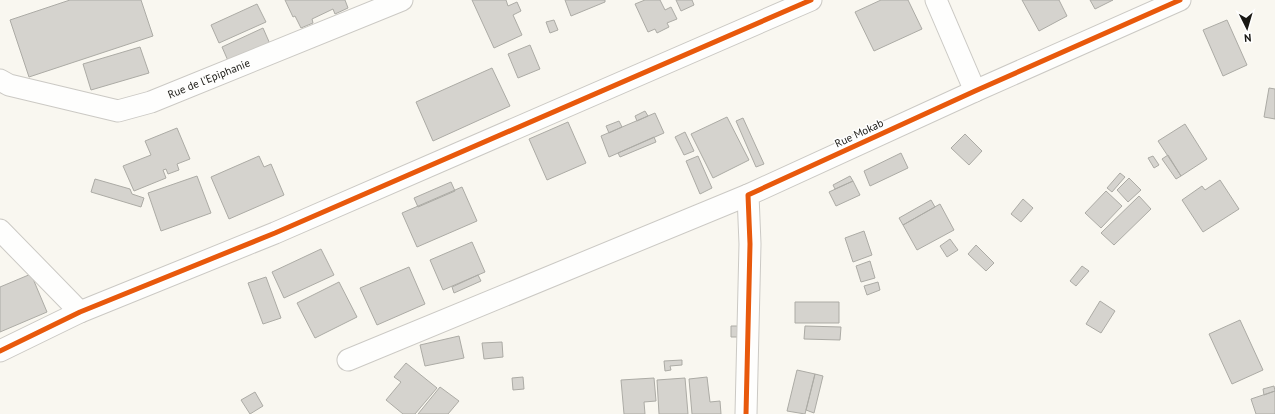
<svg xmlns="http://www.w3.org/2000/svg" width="1275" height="414" viewBox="0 0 1275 414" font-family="'PT Sans',sans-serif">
<rect width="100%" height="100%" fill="#f9f7f0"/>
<path fill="#d5d3ce" stroke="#acaba5" d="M70 0H141L153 36 29 77 10 20Z
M285 0H345L348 8 335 14 333 9 312 19 313 23 301 28 295 16 293 17Z
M472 0H506L508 6 517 2 521 11 513 15 522 35 494 48Z
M565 0H605V2L571 16Z
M645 0H660L665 10 671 7 677 19 667 23 669 27 657 33 655 29 648 32 635 4Z
M676 0H692L694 5 681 11Z
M881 0H908L922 29 874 51 855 12Z
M1022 0H1059L1067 16 1039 31Z
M1090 0H1113L1095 9Z
M257 4 266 22 219 43 211 25Z
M554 20 558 30 550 33 546 22Z
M1227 20 1247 65 1223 76 1203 30Z
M263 28 270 44 229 63 222 47Z
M530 45 540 69 518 78 508 54Z
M140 47 149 73 91 90 83 64Z
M492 68 510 106 433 141 416 102Z
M1269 88 1275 89V119L1264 117Z
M645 111 648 116 637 121 635 116Z
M655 113 664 133 609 157 601 136Z
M727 117 749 160 713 178 691 134Z
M743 118 764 164 756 167 736 121Z
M619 121 622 127 609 133 606 126Z
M568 122 586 163 547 180 529 139Z
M1185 124 1207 159 1181 176 1158 141Z
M177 128 190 159 177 164 179 170 168 174 166 169 163 170 166 178 134 191 123 166 151 155 145 141Z
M685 132 694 151 684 155 675 137Z
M965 134 982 151 969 165 951 148Z
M654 137 656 142 620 157 618 153Z
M901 153 908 168 870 186 864 171Z
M1168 155 1181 176 1176 179 1162 159Z
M259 156 264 167 271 164 284 195 229 219 211 177Z
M698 156 712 188 700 194 686 161Z
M1153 156 1159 165 1154 168 1148 158Z
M1120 173 1125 177 1112 192 1107 188Z
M197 176 211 213 161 231 148 193Z
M850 176 853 181 835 189 833 185Z
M1129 178 1141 190 1128 202 1117 190Z
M95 179 130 189 132 194 144 198 141 207 91 192Z
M1220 180 1239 209 1203 232 1182 200 1202 186 1205 190Z
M853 181 860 195 836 206 829 192Z
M451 182 455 191 418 207 414 198Z
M462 187 477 221 417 247 402 213Z
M1106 191 1122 206 1101 228 1085 213Z
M1139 196 1151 209 1114 245 1101 233Z
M1023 199 1033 208 1021 222 1011 214Z
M931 200 935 207 903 225 899 218Z
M940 204 954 230 917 250 903 225Z
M864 231 872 255 853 262 845 238Z
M950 239 958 250 947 257 940 246Z
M472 242 485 272 443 290 430 260Z
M976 245 994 263 986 271 968 254Z
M321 249 334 275 284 298 272 272Z
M870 261 875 278 861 282 856 266Z
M1082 266 1089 271 1076 286 1070 281Z
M409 267 425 304 377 325 360 288Z
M31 274 47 312 0 332V287Z
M478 275 481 281 454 293 452 287Z
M266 277 281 318 263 324 248 283Z
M339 282 357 317 315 338 297 303Z
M878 282 880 290 867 295 864 286Z
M1100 301 1115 311 1101 333 1086 324Z
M795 302H839V323H795Z
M1240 320 1263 370 1232 384 1209 334Z
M731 326H741V337H731Z
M805 326 841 327 840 340 804 339Z
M459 336 464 358 425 366 420 345Z
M502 342 503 357 484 359 482 343Z
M682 360V365L670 366 671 370 665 371 664 361Z
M406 363 437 388 415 414H403L386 400 401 382 394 377Z
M797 370 815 374 805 414 787 411Z
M815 374 823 376 814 413 806 410Z
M523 377 524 389 513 390 512 378Z
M707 377 710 402 720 401 721 414H692L689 379Z
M654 378 656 401 644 402 645 414H624L621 380Z
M685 378 688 414H659L657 380Z
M1274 386 1275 391 1264 395 1263 389Z
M440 387 459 401 448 414H418Z
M1275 391V414H1256L1251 399Z
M255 392 263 406 250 414 241 400Z"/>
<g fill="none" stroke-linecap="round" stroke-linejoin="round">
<g stroke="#cbc9c4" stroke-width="23">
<g id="street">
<path d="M936 0 975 91"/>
<path id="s1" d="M0 80 9 85 118 111 151 102 402 0"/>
<path d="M0 230 80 312"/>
<path d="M0 351 80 312 275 233 811 0"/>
<path d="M348 360 748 195"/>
<path d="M746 414 750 244 748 195 975 91 1180 0"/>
</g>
</g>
<use href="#street" stroke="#fefefd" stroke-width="21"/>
<g stroke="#fff" stroke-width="8">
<path id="cycleway" d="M0 351 80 312 275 233 811 0
M746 414 750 244 748 195 975 91 1180 0"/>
</g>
<use href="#cycleway" stroke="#e8590c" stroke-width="5"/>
</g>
<g text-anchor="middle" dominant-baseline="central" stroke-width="3" stroke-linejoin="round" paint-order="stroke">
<g font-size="11" fill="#191813" stroke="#fff">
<text stroke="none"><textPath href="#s1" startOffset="219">Rue de l'Epiphanie</textPath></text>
<text transform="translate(859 133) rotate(-25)">Rue Mokab</text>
</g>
</g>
<g transform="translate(1247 28) rotate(175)" stroke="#ffffff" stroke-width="3" paint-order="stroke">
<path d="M0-3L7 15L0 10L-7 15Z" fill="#191813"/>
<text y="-6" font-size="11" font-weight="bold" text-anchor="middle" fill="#191813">N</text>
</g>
</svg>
